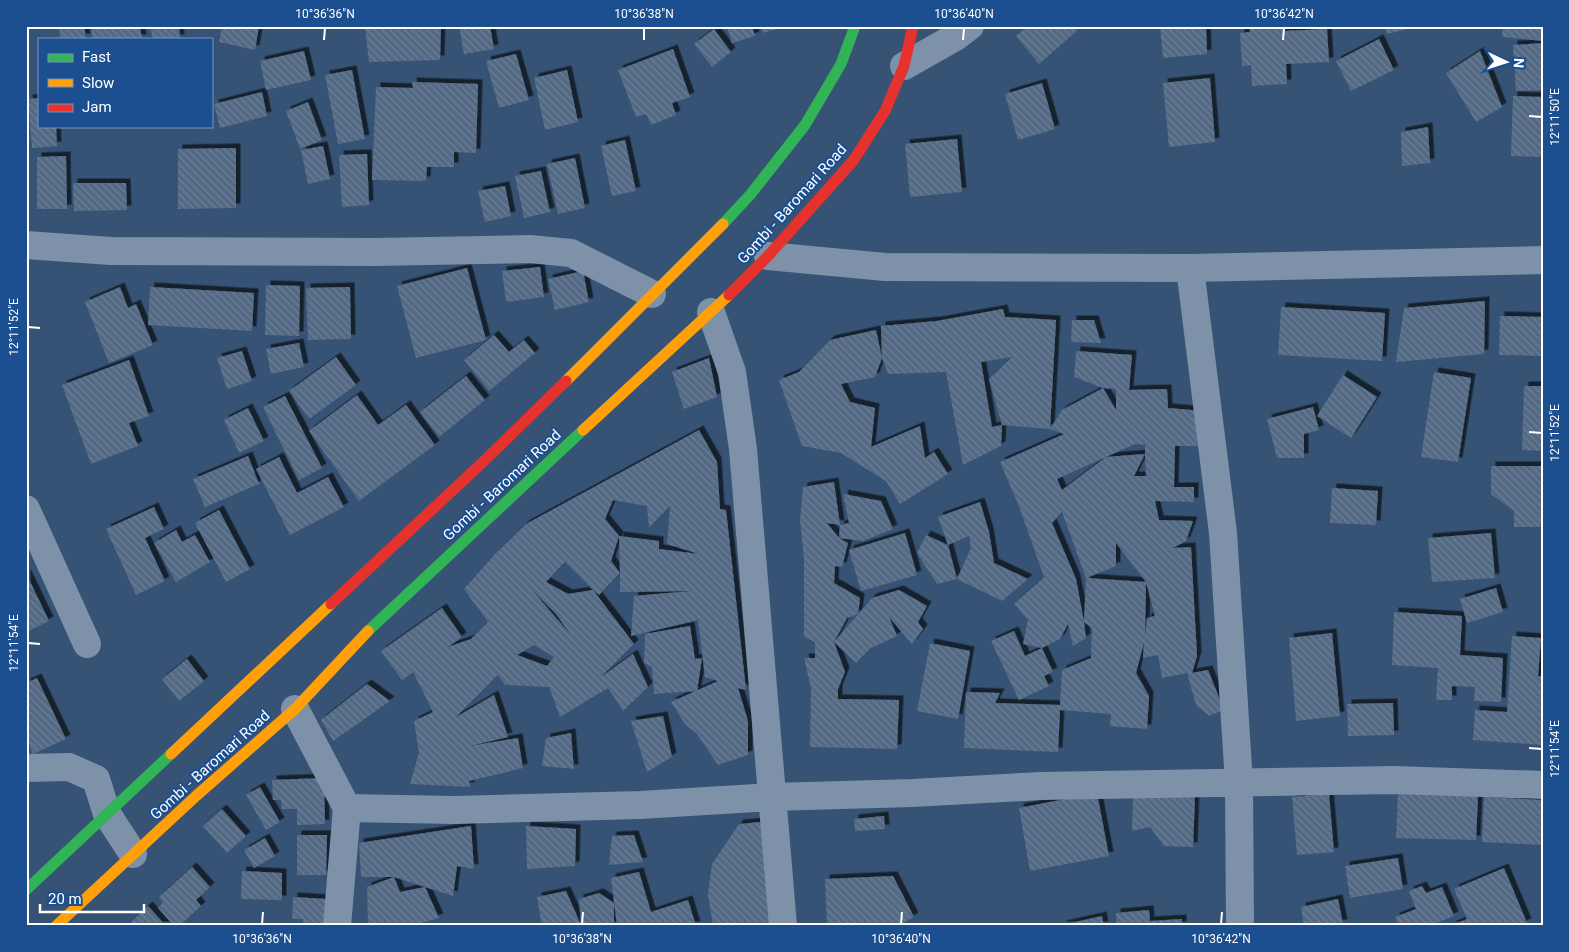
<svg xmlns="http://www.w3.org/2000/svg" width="1569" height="952" viewBox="0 0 1569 952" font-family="Roboto,sans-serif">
<defs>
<pattern id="building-back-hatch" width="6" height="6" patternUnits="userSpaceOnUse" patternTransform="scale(1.25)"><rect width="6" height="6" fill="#526984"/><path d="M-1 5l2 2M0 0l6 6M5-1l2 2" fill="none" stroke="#6c8096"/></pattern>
<filter id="shadow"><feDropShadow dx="4.5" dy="-4.5" stdDeviation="0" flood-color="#0009"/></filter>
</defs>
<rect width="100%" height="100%" fill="#365274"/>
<path fill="url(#building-back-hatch)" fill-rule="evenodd" filter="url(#shadow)" d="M59 26H84L86 38 60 39Z
M91 26H140L142 39H92Z
M151 26H179L180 39H152Z
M222 26 239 28V26H259L255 50 219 42Z
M365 26H441L440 60 369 62Z
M459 26H490L494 49 464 54Z
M727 26H752L755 36 732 43Z
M761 26H784V27L763 33Z
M1027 26H1074L1078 30 1039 64 1016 36Z
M1160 26H1206L1207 54 1163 58Z
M1249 26H1284V31L1327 29 1329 62 1286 64 1287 84 1252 86 1251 65 1242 66 1240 33 1250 32Z
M1385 26H1416V27L1387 34Z
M1503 26H1543V41L1502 37Z
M714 29 731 52 712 67 694 44Z
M1379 39 1394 70 1351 91 1336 61Z
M1543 43V90L1516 91 1513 45Z
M673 49 690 97 672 103 676 115 651 125 646 114 636 117 618 70Z
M304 51 311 80 266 90 260 61Z
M1480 51 1502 107 1476 122 1446 73Z
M516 54 529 100 499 108 486 61Z
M352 70 365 139 338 144 325 75Z
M567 70 578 122 545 130 534 78Z
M1210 78 1215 142 1169 147 1163 83Z
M412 82 478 84 476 153 454 152V167H427L426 181 372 180 376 87 413 88Z
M1042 83 1055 129 1018 140 1005 94Z
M262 92 267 116 220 128 214 104Z
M1513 96 1543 97V157L1511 156Z
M39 98V126H56L57 146 32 148 28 99Z
M308 102 322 140 300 149 286 111Z
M1428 127 1430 163 1402 166 1401 132Z
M957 139 962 192 910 197 905 144Z
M625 140 636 191 612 196 601 146Z
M323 146 330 179 308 184 301 150Z
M236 148V208L178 209V149Z
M367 154 369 205 342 207 339 155Z
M66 156 67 209H37V157Z
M575 158 585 208 558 214 547 164Z
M541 171 550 212 524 218 515 176Z
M73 183H126L127 210 74 211Z
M505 186 511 216 485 222 478 191Z
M540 267 544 297 506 302 502 271Z
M467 268 486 340 416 358 397 286Z
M583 271 589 302 555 310 548 279Z
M266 285 300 286 299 336 265 335Z
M120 287 128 308 136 304 153 345 109 363 85 302Z
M150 287 254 293 252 331 148 325Z
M350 287 351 339 308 340 306 288Z
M1485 301 1484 354 1396 362 1404 308Z
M1281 307 1385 313 1382 361 1278 355Z
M1003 309 1005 317 1056 320 1050 429 1002 425 1001 446 963 465 946 372 888 374 882 358 881 326 937 321ZM1012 357 989 379 1002 425 992 427 981 362Z
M1500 316 1543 317V356L1499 355Z
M1072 320H1094L1101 343 1071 342Z
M876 330 882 358 875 377 841 384 850 402 875 408 871 447 920 426 925 458 934 452 948 474 900 504 886 481 841 453 802 446 779 380 799 372 830 340Z
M494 335 509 352 524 340 535 353 489 391 464 360Z
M299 343 304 367 271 374 266 349Z
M242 351 252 381 227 389 217 358Z
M1076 351 1132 355 1129 390 1167 389 1168 408 1202 411V446H1175L1174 487H1194V502L1155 501 1159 520 1193 521 1186 541 1173 548 1191 547 1197 656 1192 673 1208 670 1224 710 1209 716 1196 705 1187 673 1162 678 1158 655 1143 658 1144 642 1136 673 1149 696 1147 729 1110 726 1111 714 1060 710 1058 752 964 748 966 692 1000 693 995 703 1060 705 1062 670 1091 658 1092 628 1084 622 1086 638 1073 646 1068 624 1060 639 1042 648 1023 644 1028 620 1014 604 1044 577 1020 509 1000 462 1064 434 1050 429 1062 410 1103 388 1074 377ZM1103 388 1116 389V410ZM1135 444 1145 445V454L1106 457ZM1145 454 1146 476H1134ZM1106 457 1062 490 1057 479ZM1062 512 1086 578 1084 622 1076 579 1052 523ZM1116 543 1146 582 1086 578 1116 566ZM1146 582 1155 616 1147 618 1145 637Z
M336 357 356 385 309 419 289 391Z
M709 358 717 397 684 409 672 372Z
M129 360 149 416 129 423 138 446 91 464 62 385Z
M1434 372 1471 378 1458 462 1421 457Z
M1343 375 1377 397 1351 438 1317 416Z
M466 376 485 400 439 437 420 412Z
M1524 386H1543V451L1522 450Z
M357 395 378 425 406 405 435 445 359 501 309 431Z
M285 396 322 468 299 480 263 407Z
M1313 407 1319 430 1304 434V458H1277L1267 419Z
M248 408 264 441 239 453 224 420Z
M699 430 717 462 720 509 726 510 746 690 738 688 748 721V755L718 765 697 734 685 724 671 702 718 681 705 677 698 620 631 636 634 596 692 591 620 592V573L599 595 593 590 634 644 601 677 633 654 648 687 623 711 608 688 560 717 549 687 505 685 498 675 456 717 494 695 508 737 470 746 518 738 523 768 469 781 470 787 410 784 419 753 414 721 433 712 413 672 402 680 381 651 442 608 462 637 448 647 471 639 488 622 464 589 496 553 526 524ZM613 500 647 506 649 528 670 506 667 544 699 554 659 549V541L619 536 605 519ZM619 536 620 573 611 561ZM565 562 593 590 568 594 546 582ZM530 588 556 614 571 635ZM534 645 554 657 547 666 517 655Z
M248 456 259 484 205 507 193 479Z
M279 457 297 493 328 477 344 507 290 535 256 469Z
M1491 466H1543V527H1514V511L1491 494Z
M834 482 840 525 827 523 839 538 848 543 842 567 835 566 834 583 860 598 858 614 847 618 834 642 845 672 838 689V699L899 700 897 749 810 747 811 688 804 658H815V642L804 637V559L800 520 803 487Z
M1332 488 1378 491 1376 525 1330 523Z
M843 494 881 501 893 529 863 541 839 538 840 525 849 523Z
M980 502 989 532 994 563 1028 579 1002 601 957 579 971 548 969 536 948 545 938 517Z
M154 507 164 529 145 538 165 581 136 595 106 529Z
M219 510 250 569 226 582 195 523Z
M176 530 182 542 195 535 210 562 176 582 154 543Z
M905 533 917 575 861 591 849 550Z
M1491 533 1495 578 1432 582 1428 538Z
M926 535 948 545 957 579 937 584 917 553Z
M26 573 49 621 26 632Z
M1496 588 1503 612 1467 623 1460 599Z
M899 590 927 606 918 622 923 629 912 644 889 617 897 636 871 648 856 663 834 642 872 598Z
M1394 612 1462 616 1460 655 1503 658 1501 702 1474 701 1475 687 1452 686V700H1436L1438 668 1392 665Z
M690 626 695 659 702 658 697 691 654 694 652 667 644 663 645 634Z
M1014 631 1025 656 1042 648 1053 672 1044 676 1049 686 1019 700 991 641Z
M1332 633 1340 716 1296 721 1289 638Z
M1512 636 1541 638 1538 676 1543 677V745L1473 740 1475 710 1507 712Z
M930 643 970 651 958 719 917 711Z
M187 659 204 681 179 701 162 679Z
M37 678 66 739 33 754 26 739V683Z
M367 684 390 701 333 741 321 720Z
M1393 703 1394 735 1348 736 1347 704Z
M663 716 672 757 647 772 631 721Z
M571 733 574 769 542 766 546 738Z
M324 778 325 824 297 825V809H282L281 800H273L272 780Z
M260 787 280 822 266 830 246 795Z
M1097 793 1109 856 1030 871 1019 808Z
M1133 793 1195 796 1193 847 1164 846 1150 827 1132 831Z
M1398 793 1478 796 1476 840 1396 838Z
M1329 794 1334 852 1297 855 1292 797Z
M1484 797 1543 800V845L1482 842Z
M222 809 246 836 227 853 203 826Z
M884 816 885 829 855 831 854 819Z
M771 821 779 926H713L708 894 712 864 739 824Z
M471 826 474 869 457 866 453 896 394 877H361L359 843Z
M526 826 576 829 575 866 527 869Z
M297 835H327L326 875H297Z
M634 835 643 862 609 865 612 836Z
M265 838 275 856 254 868 244 850Z
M1398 858 1403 889 1350 898 1345 866Z
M192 867 210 887 196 900 201 906 179 926H174L158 908 163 902 159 897Z
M1504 868 1527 923 1519 926H1450L1467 919 1454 889Z
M242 871 282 873V900L241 899Z
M639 872 651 912 688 900 696 926H617L611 878Z
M893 876 914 917 898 926H827L825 879Z
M394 877 400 892 425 887 439 918 411 926H368L367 887Z
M1422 886 1426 893 1442 887 1454 916 1429 926H1399L1395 917 1416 909 1409 891Z
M566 891 581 925 579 899 599 893 614 903V926H542L537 897Z
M293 897 326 899 325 926H303V919H292Z
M1338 899 1343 924 1304 926 1301 907Z
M148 906 166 926H127Z
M1149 910 1150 921 1182 919V926H1117L1116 913Z
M1102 916 1104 926H1062V925Z"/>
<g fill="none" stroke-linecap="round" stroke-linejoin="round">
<path stroke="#7d92a8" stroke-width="28" d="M904 66 957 36 970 26
M26 245 111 251 375 252 530 249 571 253 652 294
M768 256 885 267 1190 268 1543 260
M1190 268 1223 533 1239 783 1240 926
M711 312 732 372 743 449 783 926
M26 509 87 644
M295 709 347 808 337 926
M26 768 69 767 96 779 107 814 133 854
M347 808 455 810 640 805 772 797 912 793 1041 786 1395 780 1543 785"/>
<path stroke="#30b455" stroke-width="11" d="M723 224 750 195 805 125 841 64 855 26
M368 631 583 430
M26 890 171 754"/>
<path stroke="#ff9f0a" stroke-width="11" d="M566 381 723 224
M583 430 729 295
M171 754 331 604
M56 926 196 796 295 709 368 631"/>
<path stroke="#e5322d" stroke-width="11" d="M729 295 768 256 853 161 885 111 904 66 913 26
M331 604 483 462 566 381"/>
</g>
<path fill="none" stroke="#fff" stroke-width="2" d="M324 40 325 28M644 40V28M963 40 964 28M1283 40 1284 28M1529 116 1542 117M28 327 40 328M1529 432 1542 433M28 643 40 644M1529 748 1542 749M262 924 263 912M582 924 583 912M901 924 902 912M1221 924 1222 912"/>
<g text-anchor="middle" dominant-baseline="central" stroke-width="4" stroke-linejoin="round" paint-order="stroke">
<g font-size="15" fill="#fff" stroke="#1b4f8f">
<text transform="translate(792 204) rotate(-48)">Gombi - Baromari Road</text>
<text transform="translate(502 485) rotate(-43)">Gombi - Baromari Road</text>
<text transform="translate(210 765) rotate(-42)">Gombi - Baromari Road</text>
</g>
</g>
<rect width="1569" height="952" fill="none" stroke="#1b4f8f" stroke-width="55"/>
<rect x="38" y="38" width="175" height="90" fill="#1b4f8f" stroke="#7695bc"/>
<rect x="48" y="54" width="25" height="8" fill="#30b455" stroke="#7695bc"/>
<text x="82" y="62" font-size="15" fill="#ffffff">Fast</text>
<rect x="48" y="79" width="25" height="8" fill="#ff9f0a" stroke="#7695bc"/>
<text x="82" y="88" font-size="15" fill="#ffffff">Slow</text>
<rect x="48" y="104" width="25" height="8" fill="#e5322d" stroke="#7695bc"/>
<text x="82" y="112" font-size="15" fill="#ffffff">Jam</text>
<g transform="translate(1506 62) rotate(94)" stroke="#1b4f8f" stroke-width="4" paint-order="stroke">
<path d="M0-4L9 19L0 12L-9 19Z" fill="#ffffff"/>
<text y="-8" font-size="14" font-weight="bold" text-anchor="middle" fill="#ffffff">N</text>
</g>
<path d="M40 904v8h104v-8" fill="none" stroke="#ffffff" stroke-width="2.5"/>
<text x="48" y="904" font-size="15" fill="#ffffff" stroke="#1b4f8f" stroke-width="4" paint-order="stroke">20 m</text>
<rect x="28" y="28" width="1514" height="896" fill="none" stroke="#fff" stroke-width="2"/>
<g font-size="12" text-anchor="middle" fill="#fff">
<text x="325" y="18">10°36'36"N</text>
<text x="644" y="18">10°36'38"N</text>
<text x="964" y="18">10°36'40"N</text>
<text x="1284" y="18">10°36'42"N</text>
<text transform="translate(1555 117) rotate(-90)" y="4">12°11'50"E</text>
<text transform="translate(14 327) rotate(-90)" y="4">12°11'52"E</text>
<text transform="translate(1555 433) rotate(-90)" y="4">12°11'52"E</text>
<text transform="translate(14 643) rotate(-90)" y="4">12°11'54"E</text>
<text transform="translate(1555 749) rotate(-90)" y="4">12°11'54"E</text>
<text x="262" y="943">10°36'36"N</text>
<text x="582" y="943">10°36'38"N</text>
<text x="901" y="943">10°36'40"N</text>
<text x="1221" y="943">10°36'42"N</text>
</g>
</svg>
